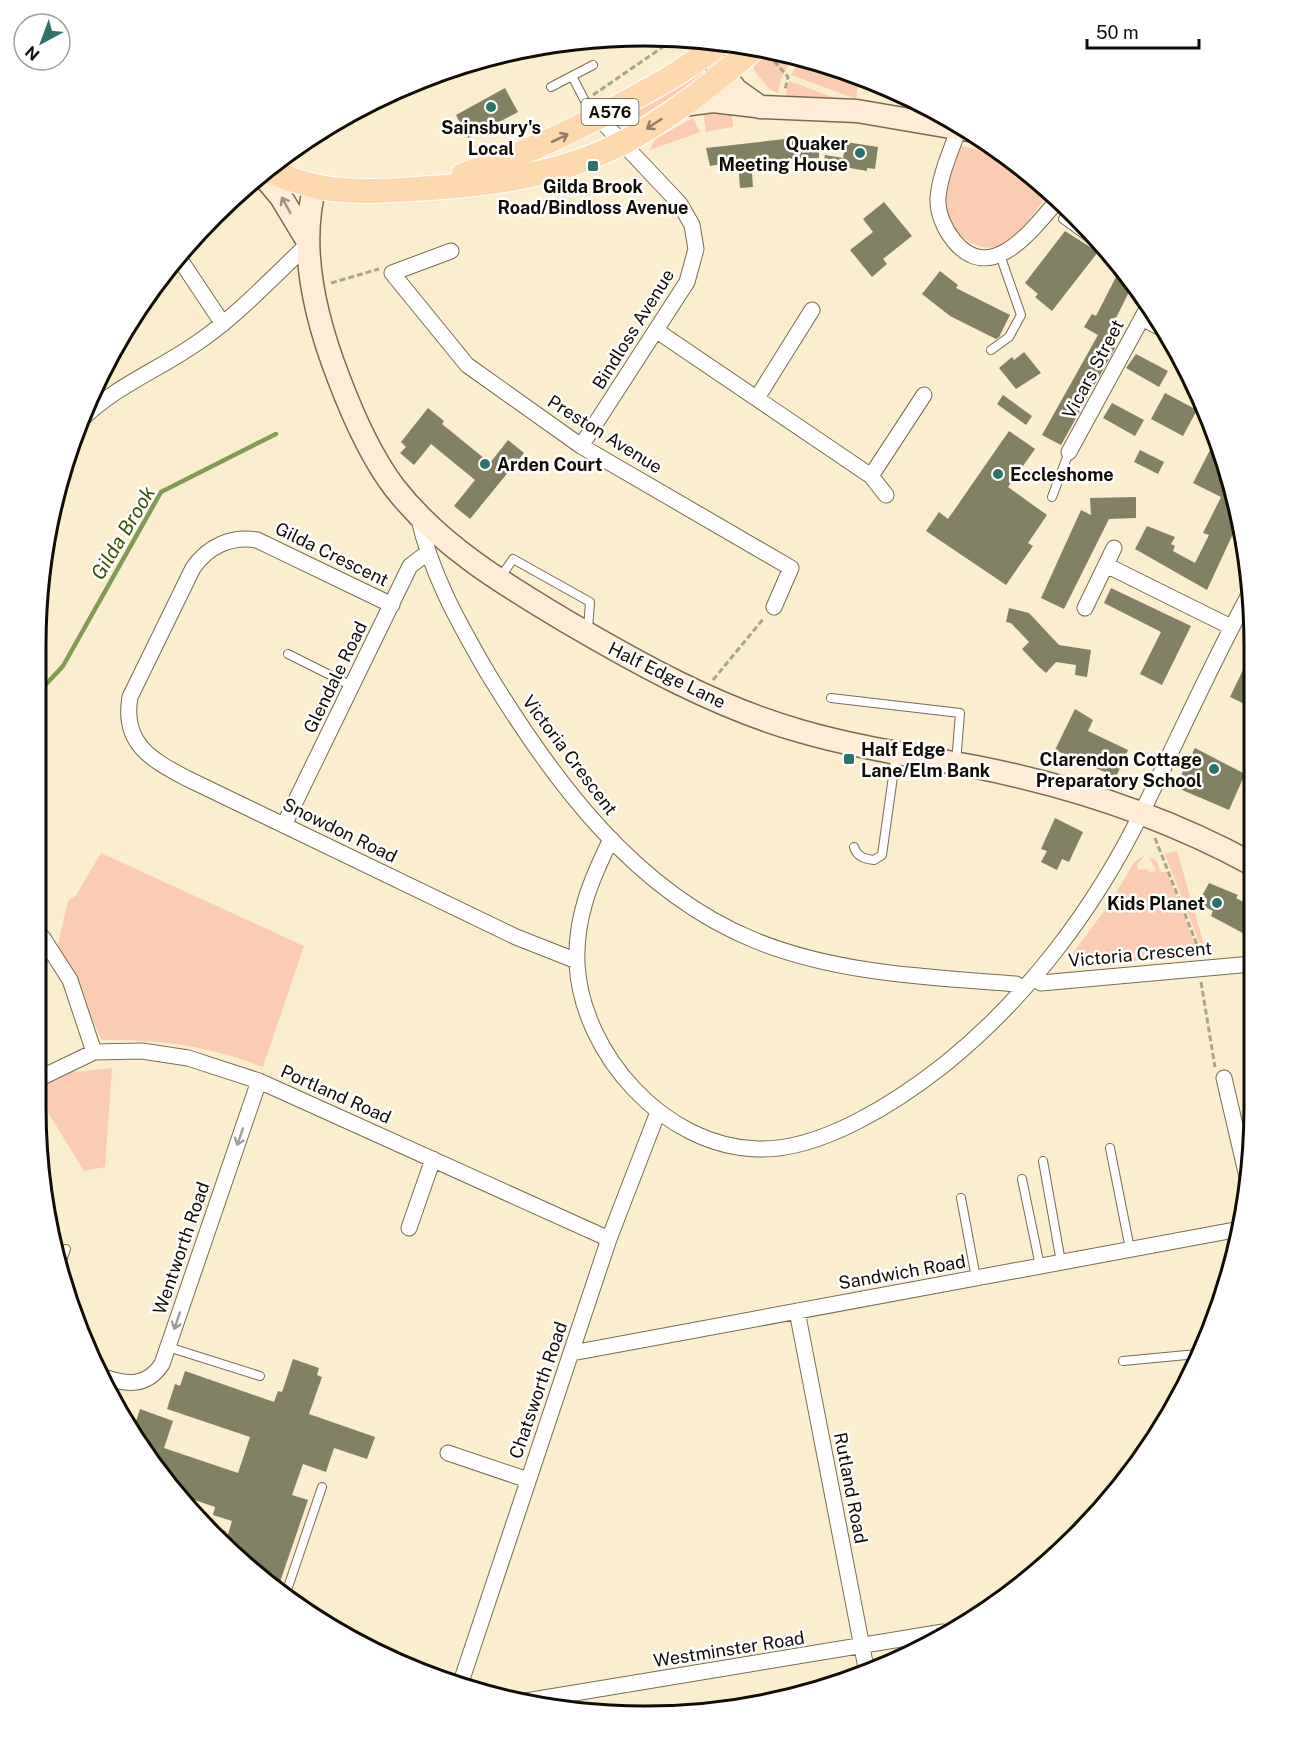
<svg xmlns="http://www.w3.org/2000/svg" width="1291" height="1752" viewBox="0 0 1291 1752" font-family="'Public Sans',sans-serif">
<rect width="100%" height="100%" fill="#fbeecf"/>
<path fill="#fbccb1" d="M770 52 793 57 781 79 778 93 769 89 754 70V64Z
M800 59 842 68 859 76 856 99 791 75Z
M699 71 704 74 700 79 632 122 627 111Z
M789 81 843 101 785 99Z
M703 112H732L733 127 706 132Z
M693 118 700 132 650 150 655 139Z
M958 145 1005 157 1051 191C1036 208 1022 234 1001 245 978 257 942 227 942 203 942 188 954 161 958 145Z
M1177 851 1207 955H1204L1165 854Z
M101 853 304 946 263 1067C206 1045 162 1040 102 1040L57 948 68 901 76 895Z
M1145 855 1137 865 1138 870 1146 869 1152 873 1156 870 1149 857 1156 860 1161 872H1167L1199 955 1077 966 1073 953 1111 902 1134 862Z
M112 1068 105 1167 84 1171 36 1093V1085L65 1073Z"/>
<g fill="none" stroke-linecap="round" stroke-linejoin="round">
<path stroke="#829c57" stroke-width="4.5" d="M37 694 63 666 161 492 276 434"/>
</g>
<path fill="#828164" d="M505 88 518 112 468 138 456 115Z
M785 139H819V158L751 160 753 187 740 188 738 161 710 166 706 148Z
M846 142 878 147 875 169 867 168V171L844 167 843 172 822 169 825 155 843 158Z
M884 202 912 236 883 259 887 264 872 277 850 250 873 232 863 219Z
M1065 231 1098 252 1052 311 1035 297 1038 294 1025 283Z
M940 271 958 285 956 288 1010 315 999 337 996 339 950 316 922 294Z
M1117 275 1133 284 1110 330 1114 333 1108 344 1115 348 1061 445 1042 435 1098 335 1084 327 1092 314 1096 316Z
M1024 352 1041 373 1016 389 999 368 1012 357 1014 360Z
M1136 354 1168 371 1159 387 1126 368Z
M1165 393 1197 410 1183 436 1151 419Z
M1003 395 1032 416 1026 425 997 404Z
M1112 403 1144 420 1135 436 1103 418Z
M428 408 444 421 442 424 490 463 508 440 524 453 470 519 454 506 475 480 431 444 414 465 400 453 406 447 401 442Z
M1009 431 1035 449 1008 487 1047 515 1028 543 1033 546 1006 585 926 531 939 512 948 519Z
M1140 450 1164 462 1158 474 1134 462Z
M1210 450 1220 456 1238 523 1207 590 1135 549 1147 526 1175 537 1171 544 1175 546 1173 551 1195 563 1209 535 1203 533 1221 497 1193 483Z
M1136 497V518L1109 519 1064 609 1041 598 1081 510 1091 515 1090 498Z
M1111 588 1191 626 1162 685 1140 674 1161 632 1104 603Z
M1009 608 1029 613 1059 645 1091 650 1087 677 1075 675 1076 665 1056 662 1046 673 1038 666 1022 649 1029 642 1011 623 1006 622Z
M1250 655 1251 693V707L1230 697Z
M1075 709 1093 720 1088 731 1128 750 1116 777 1055 750Z
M1195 748 1245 774 1229 810 1175 787Z
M1055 818 1083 832 1069 862 1062 859 1057 870 1041 862 1047 851 1041 849Z
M1209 883 1238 895 1236 898 1252 907V938L1211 916 1213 911 1198 903Z
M293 1359 319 1368 317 1375 322 1377 309 1414 375 1437 367 1459 334 1448 326 1472 303 1464 292 1495 308 1500 280 1582 257 1574 243 1565 225 1544 232 1521 213 1515 215 1507 177 1494 162 1478 132 1433 140 1409 173 1421 164 1448 238 1473 250 1437 167 1409 175 1384 180 1386 185 1371 274 1402 278 1391 282 1392Z"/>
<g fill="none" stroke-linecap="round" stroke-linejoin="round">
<g stroke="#776c51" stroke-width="10">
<path id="lane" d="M572 76 593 65
M551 87 572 76 585 101 596 114
M1069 210 1063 219 1107 251
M991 350 1009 337 1021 315 1000 255
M1052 497 1069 452
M500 578 513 559 590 602 588 629
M288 654 352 686
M831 698 960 713 956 763
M854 847C857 857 865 859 874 860L882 855 896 755
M1110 1148 1130 1249
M1043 1161 1061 1262
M1022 1179 1040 1266
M961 1198 976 1278
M59 1269 66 1249
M168 1347 260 1376
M1123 1361 1197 1354
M220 1540 222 1535
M286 1593 322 1487
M372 1650 381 1655"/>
</g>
<g stroke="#776c51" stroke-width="17">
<path id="street" d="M959 128C951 151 940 174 938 198 937 213 945 230 954 241 992 287 1034 227 1059 199
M451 251 392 273 467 365 581 446 791 568 774 607
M179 258 223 324
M1142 318 1159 327
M657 331 871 476 886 495
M757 398 812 310
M79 422C112 388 156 371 194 345 236 317 271 279 308 244
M581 446 687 282 696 249 692 225 680 204 599 118
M1069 452 1148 307
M871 476 924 395
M418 515C430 572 458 622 487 672 552 779 634 891 754 940 837 974 928 977 1016 984L1023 989
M1106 565 1231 627
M392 605 257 540C231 536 208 546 193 568L130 697C122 743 150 759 186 778L516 937 577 961
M1085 608 1114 548
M284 825 410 566 427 553
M611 839C591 880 575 917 577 964 582 1054 665 1147 758 1149 821 1151 897 1102 945 1064 1028 997 1095 908 1142 812 1178 739 1211 664 1250 593
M36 934 43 938 70 980 94 1052
M1034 977 1041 983 1252 964
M1224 1078 1248 1181
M36 1080 94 1052 142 1051 188 1058 259 1081 609 1239
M409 1228 433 1159
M797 1311 867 1673
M572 1353 1240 1229
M104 1377C127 1385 147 1387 162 1364L259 1081
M448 1453 528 1480
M461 1682 609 1239 658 1112
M520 1702 943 1632"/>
</g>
<g stroke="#776c51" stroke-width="25">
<path id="secondary" d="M708 53 736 90 760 107 857 111 968 130
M683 105 713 101 756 106
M261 173 281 197 307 240
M315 186C298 248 316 320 339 379 353 416 370 455 394 487 439 545 502 583 564 620 639 664 716 707 800 731 858 748 917 756 976 767 1072 786 1166 817 1252 864"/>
</g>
<g stroke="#fff" stroke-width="26">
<path id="primary" d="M265 170C287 178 309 186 331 189 365 193 397 190 431 188 497 184 567 173 626 141 673 116 714 81 755 48
M463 175C523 155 578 129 634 98 665 81 694 65 721 41"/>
</g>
<path stroke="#ada38b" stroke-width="3" stroke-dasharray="6 3" stroke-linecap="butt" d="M774 61 788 77 785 90
M593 95 673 40
M331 283 379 269
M713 680 764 618
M1155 838 1201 955
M1201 982 1215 1067"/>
<use href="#lane" stroke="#fff" stroke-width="8"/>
<use href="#street" stroke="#fff" stroke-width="15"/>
<use href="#secondary" stroke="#ffecd6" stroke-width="22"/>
<use href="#primary" stroke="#fed9ae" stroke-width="24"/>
</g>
<defs><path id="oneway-shaft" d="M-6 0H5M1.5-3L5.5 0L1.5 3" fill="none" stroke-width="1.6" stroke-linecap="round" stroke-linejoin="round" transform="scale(1.5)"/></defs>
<g stroke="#937d62">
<use href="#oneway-shaft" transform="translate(654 124) rotate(147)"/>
<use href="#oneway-shaft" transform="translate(560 138) rotate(-25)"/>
</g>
<use stroke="#a09282" href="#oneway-shaft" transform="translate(286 205) rotate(-119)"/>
<g stroke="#a09e9b">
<use href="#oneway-shaft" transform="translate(240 1137) rotate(109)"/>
<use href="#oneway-shaft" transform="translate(177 1321) rotate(109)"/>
</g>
<g fill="#2d7369" stroke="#fff" stroke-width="2">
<circle cx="491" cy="107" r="6"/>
<circle cx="860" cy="153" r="6"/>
<rect x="587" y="160" width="12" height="12" rx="3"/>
<circle cx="485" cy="464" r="6"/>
<circle cx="998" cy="474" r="6"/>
<rect x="843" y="753" width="12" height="12" rx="3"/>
<circle cx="1214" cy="769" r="6"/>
<circle cx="1217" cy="903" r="6"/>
</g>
<g text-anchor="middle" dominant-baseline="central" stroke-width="5" stroke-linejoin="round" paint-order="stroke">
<rect fill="#fff" stroke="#58554f" stroke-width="1.5" x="581.5" y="99" width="57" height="26" rx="4.5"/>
<g font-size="16" font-weight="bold" fill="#110c04">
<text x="610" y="112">A576</text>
</g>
<g font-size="18" font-weight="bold" fill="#110c04" stroke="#fff" text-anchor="end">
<text x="491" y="127" text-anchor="middle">Sainsbury's<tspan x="491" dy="21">Local</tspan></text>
<text x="848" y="143">Quaker<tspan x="848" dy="21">Meeting House</tspan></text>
<text x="593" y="186" text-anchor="middle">Gilda Brook<tspan x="593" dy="21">Road/Bindloss Avenue</tspan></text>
<text x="497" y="464" text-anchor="start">Arden Court</text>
<text x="1010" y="474" text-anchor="start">Eccleshome</text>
<text x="861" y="749" text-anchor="start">Half Edge<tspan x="861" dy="21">Lane/Elm Bank</tspan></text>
<text x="1202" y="759">Clarendon Cottage<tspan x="1202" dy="21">Preparatory School</tspan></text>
<text x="1205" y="903">Kids Planet</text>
</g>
<g font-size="18" fill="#110c04" stroke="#fff">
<text transform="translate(633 329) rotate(-58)">Bindloss Avenue</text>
<text transform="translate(1093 369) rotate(-62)">Vicars Street</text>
<text transform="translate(605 434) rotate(32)">Preston Avenue</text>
<text transform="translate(332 554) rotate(26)">Gilda Crescent</text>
<text transform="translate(667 675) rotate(26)">Half Edge Lane</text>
<text transform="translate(335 677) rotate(-64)">Glendale Road</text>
<text transform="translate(570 755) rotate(53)">Victoria Crescent</text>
<text transform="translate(340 830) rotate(26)">Snowdon Road</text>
<text transform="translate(1140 954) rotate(-5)">Victoria Crescent</text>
<text transform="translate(336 1094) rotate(24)">Portland Road</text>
<text transform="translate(181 1248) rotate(-71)">Wentworth Road</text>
<text transform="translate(902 1272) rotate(-10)">Sandwich Road</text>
<text transform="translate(538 1390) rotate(-71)">Chatsworth Road</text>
<text transform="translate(851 1488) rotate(79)">Rutland Road</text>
<text transform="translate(729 1649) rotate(-9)">Westminster Road</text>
</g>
<g font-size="20" font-style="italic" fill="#3b5200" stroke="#fff">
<text transform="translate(123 533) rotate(-59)">Gilda Brook</text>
</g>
</g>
<path d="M0 0H1291V1752H0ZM645 46H645A599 599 0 0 1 1244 645V1107A599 599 0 0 1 645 1706H645A599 599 0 0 1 46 1107V645A599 599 0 0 1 645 46Z" fill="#fff" fill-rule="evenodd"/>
<path fill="none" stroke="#110c04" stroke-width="3" d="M645 46H645A599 599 0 0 1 1244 645V1107A599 599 0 0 1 645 1706H645A599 599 0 0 1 46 1107V645A599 599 0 0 1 645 46Z"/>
<g transform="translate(42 42) rotate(221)"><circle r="28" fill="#ffffff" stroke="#a09e9b" stroke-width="1.5"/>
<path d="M0-4.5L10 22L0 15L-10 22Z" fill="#2d7369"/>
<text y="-9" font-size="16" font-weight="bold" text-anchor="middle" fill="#110c04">N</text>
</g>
<path d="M1087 39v9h112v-9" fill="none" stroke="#110c04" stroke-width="3"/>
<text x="1096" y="39" font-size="18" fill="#110c04" stroke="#ffffff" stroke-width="4.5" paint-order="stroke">50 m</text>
</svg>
